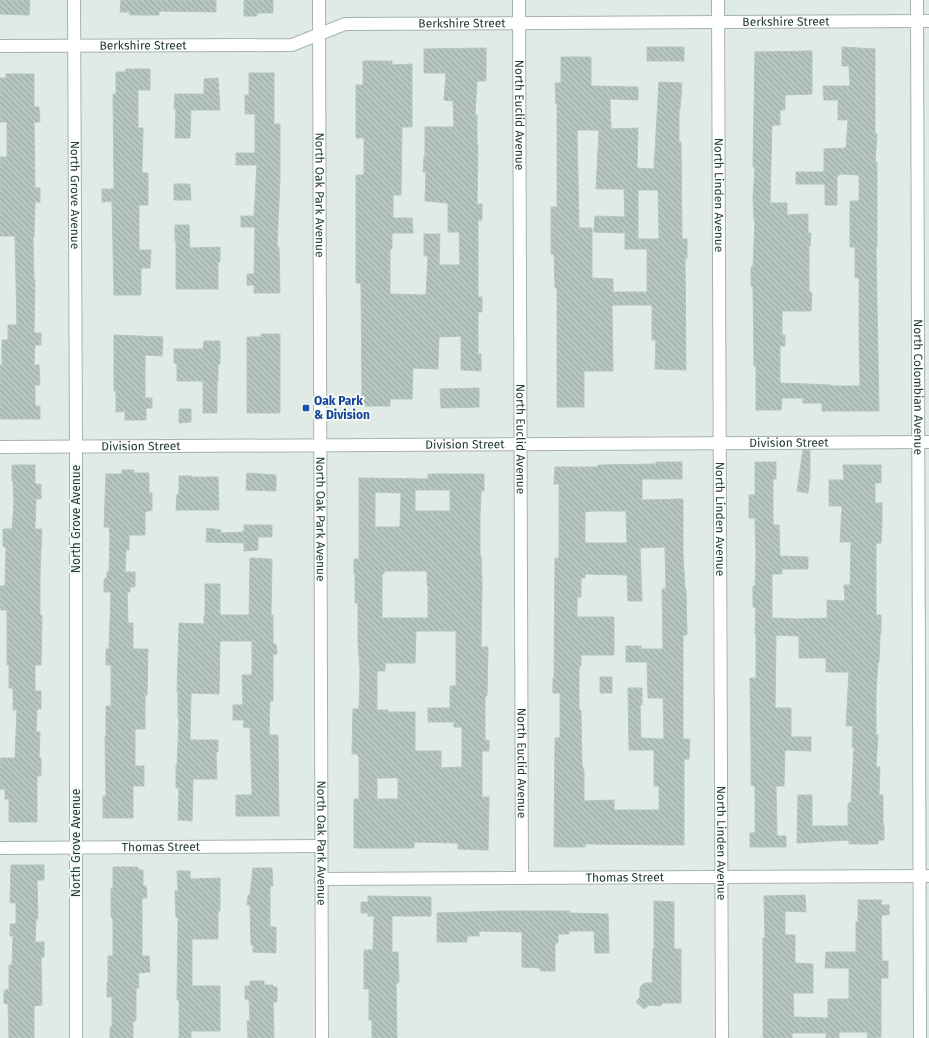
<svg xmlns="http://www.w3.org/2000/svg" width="929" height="1038" viewBox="0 0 929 1038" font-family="'Fira Sans',sans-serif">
<defs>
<pattern id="building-back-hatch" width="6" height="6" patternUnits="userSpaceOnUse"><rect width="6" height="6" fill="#b6c6bf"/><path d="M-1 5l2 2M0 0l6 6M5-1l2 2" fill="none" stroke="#94a29c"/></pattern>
</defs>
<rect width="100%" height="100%" fill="#e1ebe6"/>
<path fill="url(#building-back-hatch)" stroke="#b4c5bd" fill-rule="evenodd" d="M0 0H30L29 15 0 14Z
M121 0H216V12L159 11V15H130L129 12H120Z
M244 0H273V13H257V16H244Z
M647 47H684V61H647Z
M842 47 875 49V134H877L875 162H877V247H876L879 411H822V403H803V398H782L781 410H756V366H754L753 286H751V267H753L755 221H754L753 197 755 167H753L755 52 812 51V94L785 95V110H780V125H772L770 203H787V215L808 214V233H811L810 246H809V292L812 293 811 311H782V335H785V346H780V383L831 385V386H860L859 342V278H855V247H850V201H859V175L839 174V176H837V205H825V184H796V172H824V149L846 148 848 120H838V100H824L823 86H850L849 66H842Z
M486 48V81H477L475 115H477V145H478L477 204H482V220H478V297H482V312H478V354H481V371L461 370V336L439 337 438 369 413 368 412 399H390V406H362L361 283H356V175H364V138H356V85H363V61H392V65L412 64V127H402L401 195H393V218H412L413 233H392V249H390V294L426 295 428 256H424V234H440L439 265H460L459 232H448V203L425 201 426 172H423L424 157H425V127H454L453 101 444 100 446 73H424V49Z
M561 57H591V86L638 87V100L610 99 611 129 638 128 637 168 654 169 659 82 682 83 680 109H679V142H681L682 239H687V258H685L686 370 655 369 656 340H652V305H612L613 371H584V407H557V288H555L554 254H551V207H557V104H556L555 83H561ZM577 130H599L596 189H624L625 217 595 216 594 232 625 233V249H647V292H613V279L592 278V228H579ZM638 190H658L659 239H638Z
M126 69H150V90H138V128H143L142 173H148V205H139V250H151L150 268H141V295H114L112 201 102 202V189H114L113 94H116V72H125Z
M249 73H274V124H280V179L277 247H279L280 293H254V285H247V274H254L255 227H241V216H254L257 165H236V153H255V114H245V95H249Z
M6 74H34V107H39L40 122H34L35 188H40V202H35L34 237H33L34 280H35L34 333H41V345H35L34 365H39L40 385H35V406H40V419H0V365H2V340H8V325H17L15 236H0V157H7V122H0V78H6Z
M218 78 220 110H191L190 138H175L176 109H174L175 94H204V79Z
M174 184H190L191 200H174Z
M175 225H189L190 248 220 247V262H218V289H176V241H175Z
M261 334H280V413H247V337H261Z
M114 335 163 337 162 356 145 355V398H152V408H146V420H125V411L116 412V391H114Z
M204 341H220V364H218V381H217V413H203V381H177V363H174V349H203Z
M479 388V407L441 408 440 389Z
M179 409H191V422L179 423Z
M803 450H810V477L808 493 797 491Z
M656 462H682V479H642V500L683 499V555L685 589H686L687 635H683V739H690L689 759H684V845L585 844V847H554L555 738H560V693H553V678L554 679 555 558H559V484H554L555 467H598V465L656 464ZM591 511H626L627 543H585V512ZM665 547 666 589H662L663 649H641V646H626V662H647L648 698H663L664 739 641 738 640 705H642V688H628L629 750H654V786H659V810H614V800L584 801V771L582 765 581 710H579V666H581V655H614V617H577V597H581V578H585V574L627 575 628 601H642L640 548Z
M755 462H776V479H773V525H779L780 556 808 557V569H782V574H772V618L798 619 827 618V600L845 601 844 585H850L851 542H840L842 506H829V480H844L843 465H881V483H875V503H882V520L881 543H876V615H881V634H880L879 662H878L876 693V735H878L876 767H880L879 795H883V825H884V840H878V844H849V840L797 843 798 795H812V826H848V803H851L854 747H852L853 726H846L849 672H826V658H799V636L776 635 775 708H791V737H811V751L785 750 784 786H776L777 836H786V847H750V833H755V786L751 785V754L750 678H756V634H755L756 607H753V586H755L756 558 755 518H749V495H755Z
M12 465H35V484H41V499H36L35 529H42L40 573V615H42L41 665H35V691H41V709H37L36 732H40L39 758H41V776H37V822H9V799H5V789H0V758H15L17 710H13V688H9V665H7V610H1L0 605V586H5L6 547H3V529H12L14 503 13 481H12Z
M122 470H134V473H149V493H152V510L145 512V535H129V550H126L125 572H135V587H130V592H127L128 623H133V649H148L147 695H145V729H135V766H144V786H133V818H103V796H106L105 736H106V706H111V665H106V649H109L111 592H104V580L107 577V572H109L110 535 109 527H104L106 474H122Z
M247 473 276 475V491L246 490Z
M428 474H484V491H481L480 516V556H481L482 586 481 647H488L487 696H485V740H489V751H482V797H489L488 850 458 849V843L414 842V848H354V799H359V757H358V754H352L353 709H359L360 671 358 641V603H355V574H354V559H359V478L428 479ZM415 490H450V511H415ZM375 492 401 493 400 526 399 527H375ZM384 571H427V585H428V618H382V574H384ZM416 631H456V686H450V708H428V722H454V727H462V767L441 768V751H415V712H388V710H377V671H385V663H415ZM377 778H398V799H377Z
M179 476H192V477H218L219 510H176L177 494H179Z
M244 525H272V537H258V550L244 551V543L206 542 207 528 221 530 220 533 244 532Z
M250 558 272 559 271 615H273V644H276L277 654H273V701H270L269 735H278L279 816H236V795H252L250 728 243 727 244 720H233V705H243L242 675H252V641H220L219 694 191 693 190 740H218V752H216L217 779H193L192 821 178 820 179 788H176V765H177L179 719H178V692H177L179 623 204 624V616H205V584H220V615H249Z
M600 677H612V693H600Z
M11 865H44V880H37L38 919H36L35 942H44V957H41L42 1005 34 1006V1038H9L8 1004 4 1003V991H6V989L9 990V965H12L13 936H10V924H16V903H10Z
M113 867H138V870H143V886H146L147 898H142V956H149L150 972 138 973 139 988H136V1021H133V1038H110V1027H112V997H107V982H108V956H113V920L112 917H111V888H113Z
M253 868H272L273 886H270V927H276V953L253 952V945H251L250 905H247L248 895H250Z
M177 871H190V879L220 878V911H218V939H192V986H220V1031H191V1038H179V1000H177L178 919V917H176L175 891H178Z
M805 895 806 912 785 911V935H795V963L813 964V993H793L794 1017 828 1018V999H849V968H825L826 952H856V922H858V900H882L881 905H889V915H882L881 920 882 961H888V978H881V1037L868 1038 867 1032H839V1038H826V1033H792V1038H763V938H765L764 896Z
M368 896 431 897V916H392V952H398L399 982 396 984 397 1038H372V1020H369V989H364V950H373L374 916H368V913H361V902H368Z
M654 901 674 902V949H681V1003H663L660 1006 649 1005 644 1009 636 1002 640 997V987L644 983H652L653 949H654Z
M503 911H570L569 913 608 914 609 953H595L594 931H569V934H558V943H555V971H540V968L522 967V932L479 931V936H467V942H437V913Z
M250 981H264V985H273V987H277V1002H273L274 1038H248L247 1021H250L249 999H245V986H250Z"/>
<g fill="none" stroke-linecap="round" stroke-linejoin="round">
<g stroke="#a4b3ad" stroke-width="14">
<g id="minor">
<path id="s1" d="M74 0 76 447V1038"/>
<path id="s2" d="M319 0 322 1038"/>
<path id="s3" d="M519 0 522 878"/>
<path id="s4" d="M718 0 722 1038"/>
<path id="s5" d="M917 0 920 1038"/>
<path id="s6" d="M0 46 292 45 345 24 929 21"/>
<path id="s7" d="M0 447 929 442"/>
<path id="s8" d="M0 848 321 846"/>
<path id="s9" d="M321 879 929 876"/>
</g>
</g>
<use href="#minor" stroke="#fff" stroke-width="12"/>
</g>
<rect fill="#1a4fb4" stroke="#f1f8f4" stroke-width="1.5" x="302" y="404" width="8" height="8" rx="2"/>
<g text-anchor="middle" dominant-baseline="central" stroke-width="4" stroke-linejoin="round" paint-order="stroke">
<g font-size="12" fill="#223c34" stroke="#f1f8f4">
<text stroke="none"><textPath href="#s6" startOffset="790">Berkshire Street</textPath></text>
<text stroke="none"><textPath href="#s6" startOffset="466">Berkshire Street</textPath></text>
<text stroke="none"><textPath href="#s6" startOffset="143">Berkshire Street</textPath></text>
<text stroke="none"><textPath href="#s3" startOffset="115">North Euclid Avenue</textPath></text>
<text stroke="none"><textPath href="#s1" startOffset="195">North Grove Avenue</textPath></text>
<text stroke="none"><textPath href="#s2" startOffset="195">North Oak Park Avenue</textPath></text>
<text stroke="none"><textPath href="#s4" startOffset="195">North Linden Avenue</textPath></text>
<text stroke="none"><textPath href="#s5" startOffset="387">North Colombian Avenue</textPath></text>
<text stroke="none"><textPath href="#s3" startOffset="439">North Euclid Avenue</textPath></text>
<text stroke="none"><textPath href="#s7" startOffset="789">Division Street</textPath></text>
<text stroke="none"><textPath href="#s7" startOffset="465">Division Street</textPath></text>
<text stroke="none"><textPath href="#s7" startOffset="141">Division Street</textPath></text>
<text transform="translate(76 519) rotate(-90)">North Grove Avenue</text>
<text stroke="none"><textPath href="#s2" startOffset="519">North Oak Park Avenue</textPath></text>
<text stroke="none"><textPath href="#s4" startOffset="519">North Linden Avenue</textPath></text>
<text stroke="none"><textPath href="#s3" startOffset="763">North Euclid Avenue</textPath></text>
<text transform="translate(76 843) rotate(-90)">North Grove Avenue</text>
<text stroke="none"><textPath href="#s2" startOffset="843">North Oak Park Avenue</textPath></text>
<text stroke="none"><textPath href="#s4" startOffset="843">North Linden Avenue</textPath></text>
<text stroke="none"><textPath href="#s8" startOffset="161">Thomas Street</textPath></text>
<text stroke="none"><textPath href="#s9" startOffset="304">Thomas Street</textPath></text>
</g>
<g font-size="12" font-weight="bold" fill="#164399" stroke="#f1f8f4" text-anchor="start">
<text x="314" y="401">Oak Park<tspan x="314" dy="14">&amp; Division</tspan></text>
</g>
</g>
</svg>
